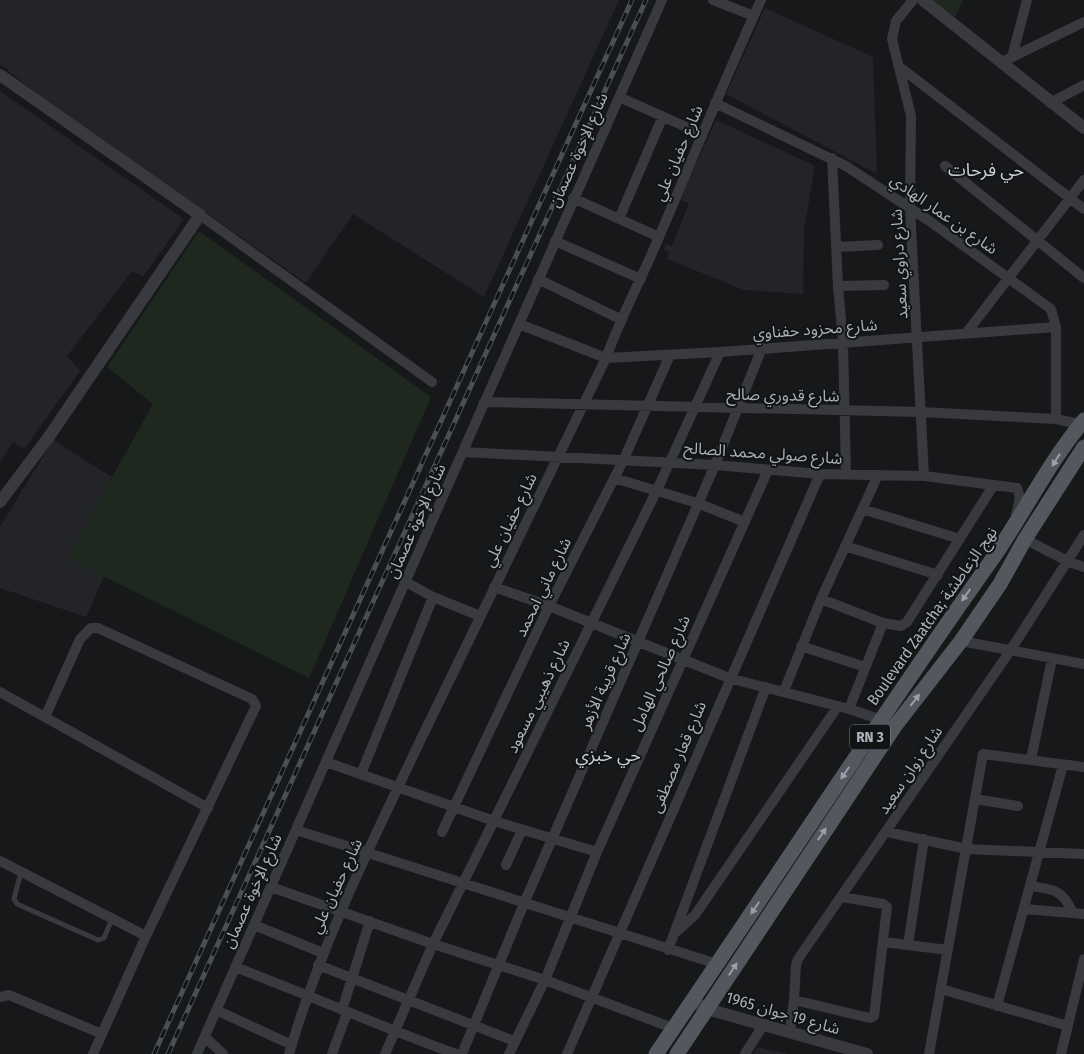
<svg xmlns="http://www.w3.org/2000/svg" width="1084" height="1054" viewBox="0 0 1084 1054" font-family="'Fira Sans Condensed','Noto Sans Arabic',sans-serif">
<rect width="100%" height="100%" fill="#17181a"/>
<path fill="#232427" d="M0 0H619L484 297 353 214 306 283 36 93 0 64Z
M765 8 873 57 877 174 726 94Z
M0 91 184 219 143 277 132 271 67 356 80 371 24 449 13 442 0 463Z
M716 120 815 166 804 230 803 294 744 290 667 259 669 252 664 250 666 243 672 246 689 203 680 200Z
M53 440 112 477 67 558 104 576 86 617 0 588V527Z
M758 1047 788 1054H753Z"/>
<path fill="#1f281f" d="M934 0H963L955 17 933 1Z
M199 231 431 397 309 678 67 558 153 404 107 367Z"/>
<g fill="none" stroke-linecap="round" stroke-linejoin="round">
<path stroke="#383a3f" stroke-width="5" d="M21 872 14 899 17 904 98 940 104 938 112 919"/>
<path stroke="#383a3f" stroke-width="10" d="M713 0 754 16
M913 0 896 21 892 39 911 116 910 208 924 476
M1012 57 1027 0
M1002 62 1084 22
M901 68 1084 209
M619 97 702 134
M715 103 846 166 928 220 1051 309 1056 327V419
M1050 103 1084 85
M832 158 838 286 843 342 846 474
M945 166 1084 278
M573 198 659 237
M200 215 432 382
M619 219 663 116
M555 241 641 279
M836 247 878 245
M538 279 620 319
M838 286 884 285
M519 324 606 358 720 352 1056 327
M967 332 1084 180
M484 402 921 412 1056 419 1084 425
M463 452 715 465 820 474 924 476 1017 488 1020 498 1016 515
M614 478 697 503 745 522
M862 509 960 539
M1025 539 1069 562 1084 567
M845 546 938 575
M406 582 433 597 480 616
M494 587 549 606 729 678 849 709 885 721
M821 599 883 623 901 626 907 622 993 486
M961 641 1084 664
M801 646 865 667
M784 691 821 599 878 475
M0 692 208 808
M849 709 883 623
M45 717 80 639 91 628H98L252 699 256 706 146 936 93 1054
M1031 759 1052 659
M326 762 494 821 597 852
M361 774 433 597
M975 799 1018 806
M296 830 717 964
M442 832 549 606 623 461 670 355
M887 832 967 849 1084 854
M0 861 146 936
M506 865 522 830
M1030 886C1055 890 1062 889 1073 913
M271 887 433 944 545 980 673 1028
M1024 909 1084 914
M254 925 323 953
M676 932 695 915 838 706
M883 942 948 950
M908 945 924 839
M668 950 766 687
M318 965 514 1041
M235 967C309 995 381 1027 456 1054
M941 989 1068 1026
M0 997 9 995 102 1034
M794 1000 870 1018 874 1016 887 907 883 904 842 897
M997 1006 1063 765
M216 1010 292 1045
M342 1010 370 921
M790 1031 794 1000 796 965 798 959 1010 651 1084 535
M205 1037 223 1054
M197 1054 662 0
M289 1054C321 944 372 842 421 739 482 611 545 485 606 358 621 316 642 278 659 237 693 158 725 78 761 0
M332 1054 347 1013
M385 1054 433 944 657 490 720 352
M462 1054 525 901 715 465 762 348
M509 1054 545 980 597 852 768 470
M567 1054 820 474
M745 1054 764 1024
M929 1054 983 754 1084 767
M1061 1054 1084 959"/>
<path stroke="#383a3f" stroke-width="12" d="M923 0 1084 128
M0 75 200 215 48 438 0 502
M691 1000 707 1009 867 1054"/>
<path stroke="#54585e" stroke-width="15" d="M656 1054C769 889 877 721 993 558 1024 513 1049 462 1084 420
M677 1054 895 726 961 641 1000 584 1025 539 1084 447"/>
<g stroke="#4b4f54" stroke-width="5">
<path id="rail" d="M154 1054 632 0
M168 1054 646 0"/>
</g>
<use href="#rail" stroke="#121315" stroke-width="3" stroke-dasharray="9" stroke-linecap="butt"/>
</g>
<defs><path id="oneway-solid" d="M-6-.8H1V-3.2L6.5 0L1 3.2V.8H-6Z" transform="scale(1.25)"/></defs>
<g fill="#999fa8">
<use href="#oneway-solid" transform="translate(1056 460) rotate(122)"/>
<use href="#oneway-solid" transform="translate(966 595) rotate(125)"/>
<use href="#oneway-solid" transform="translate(915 700) rotate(-52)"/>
<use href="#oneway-solid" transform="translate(845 773) rotate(124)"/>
<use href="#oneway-solid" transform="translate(822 834) rotate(-56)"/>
<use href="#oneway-solid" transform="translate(755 908) rotate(124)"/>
<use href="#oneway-solid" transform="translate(733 969) rotate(-57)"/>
</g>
<g text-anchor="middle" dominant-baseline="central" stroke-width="4" stroke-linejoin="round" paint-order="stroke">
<rect fill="#121315" stroke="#7c8288" stroke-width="1" x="850" y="724.5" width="40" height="25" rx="4"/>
<g font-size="15" font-weight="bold" fill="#aab1ba">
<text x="870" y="737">RN 3</text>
</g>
<g font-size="16" fill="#aab1ba" stroke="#121315">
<text transform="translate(578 150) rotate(-66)">شارع الإخوة عصمان</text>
<text transform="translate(678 153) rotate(-67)">شارع حفيان علي</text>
<text transform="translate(944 214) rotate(35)">شارع بن عمار الهادي</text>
<text transform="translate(899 264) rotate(-93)">شارع دراوي سعيد</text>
<text transform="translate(815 329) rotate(-4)">شارع محزود حفناوي</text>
<text transform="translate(783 395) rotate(1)">شارع قدوري صالح</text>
<text transform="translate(763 453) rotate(4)">شارع صولي محمد الصالح</text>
<text transform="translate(510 520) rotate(-64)">شارع حفيان علي</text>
<text transform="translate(416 521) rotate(-66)">شارع الإخوة عصمان</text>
<text transform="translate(543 587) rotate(-64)">شارع ماني امحمد</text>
<text transform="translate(932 616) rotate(-55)">Boulevard Zaatcha; نهج الزعاطشة</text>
<text transform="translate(660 673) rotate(-66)">شارع صالحي الهامل</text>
<text transform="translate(605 681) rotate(-66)">شارع قريبة الأزهر</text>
<text transform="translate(538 696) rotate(-64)">شارع ذهيبي مسعود</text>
<text transform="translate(678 757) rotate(-67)">شارع قعار مصطفى</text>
<text transform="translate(910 770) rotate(-56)">شارع زوان سعيد</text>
<text transform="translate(336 886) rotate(-65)">شارع حفيان علي</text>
<text transform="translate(252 891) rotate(-66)">شارع الإخوة عصمان</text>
<text transform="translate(783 1013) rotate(16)">شارع 19 جوان 1965</text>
</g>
<g font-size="18" fill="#cbcfd6" stroke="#121315">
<text x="986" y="170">حي فرحات</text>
<text x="608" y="755">حي خبزي</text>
</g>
</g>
</svg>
